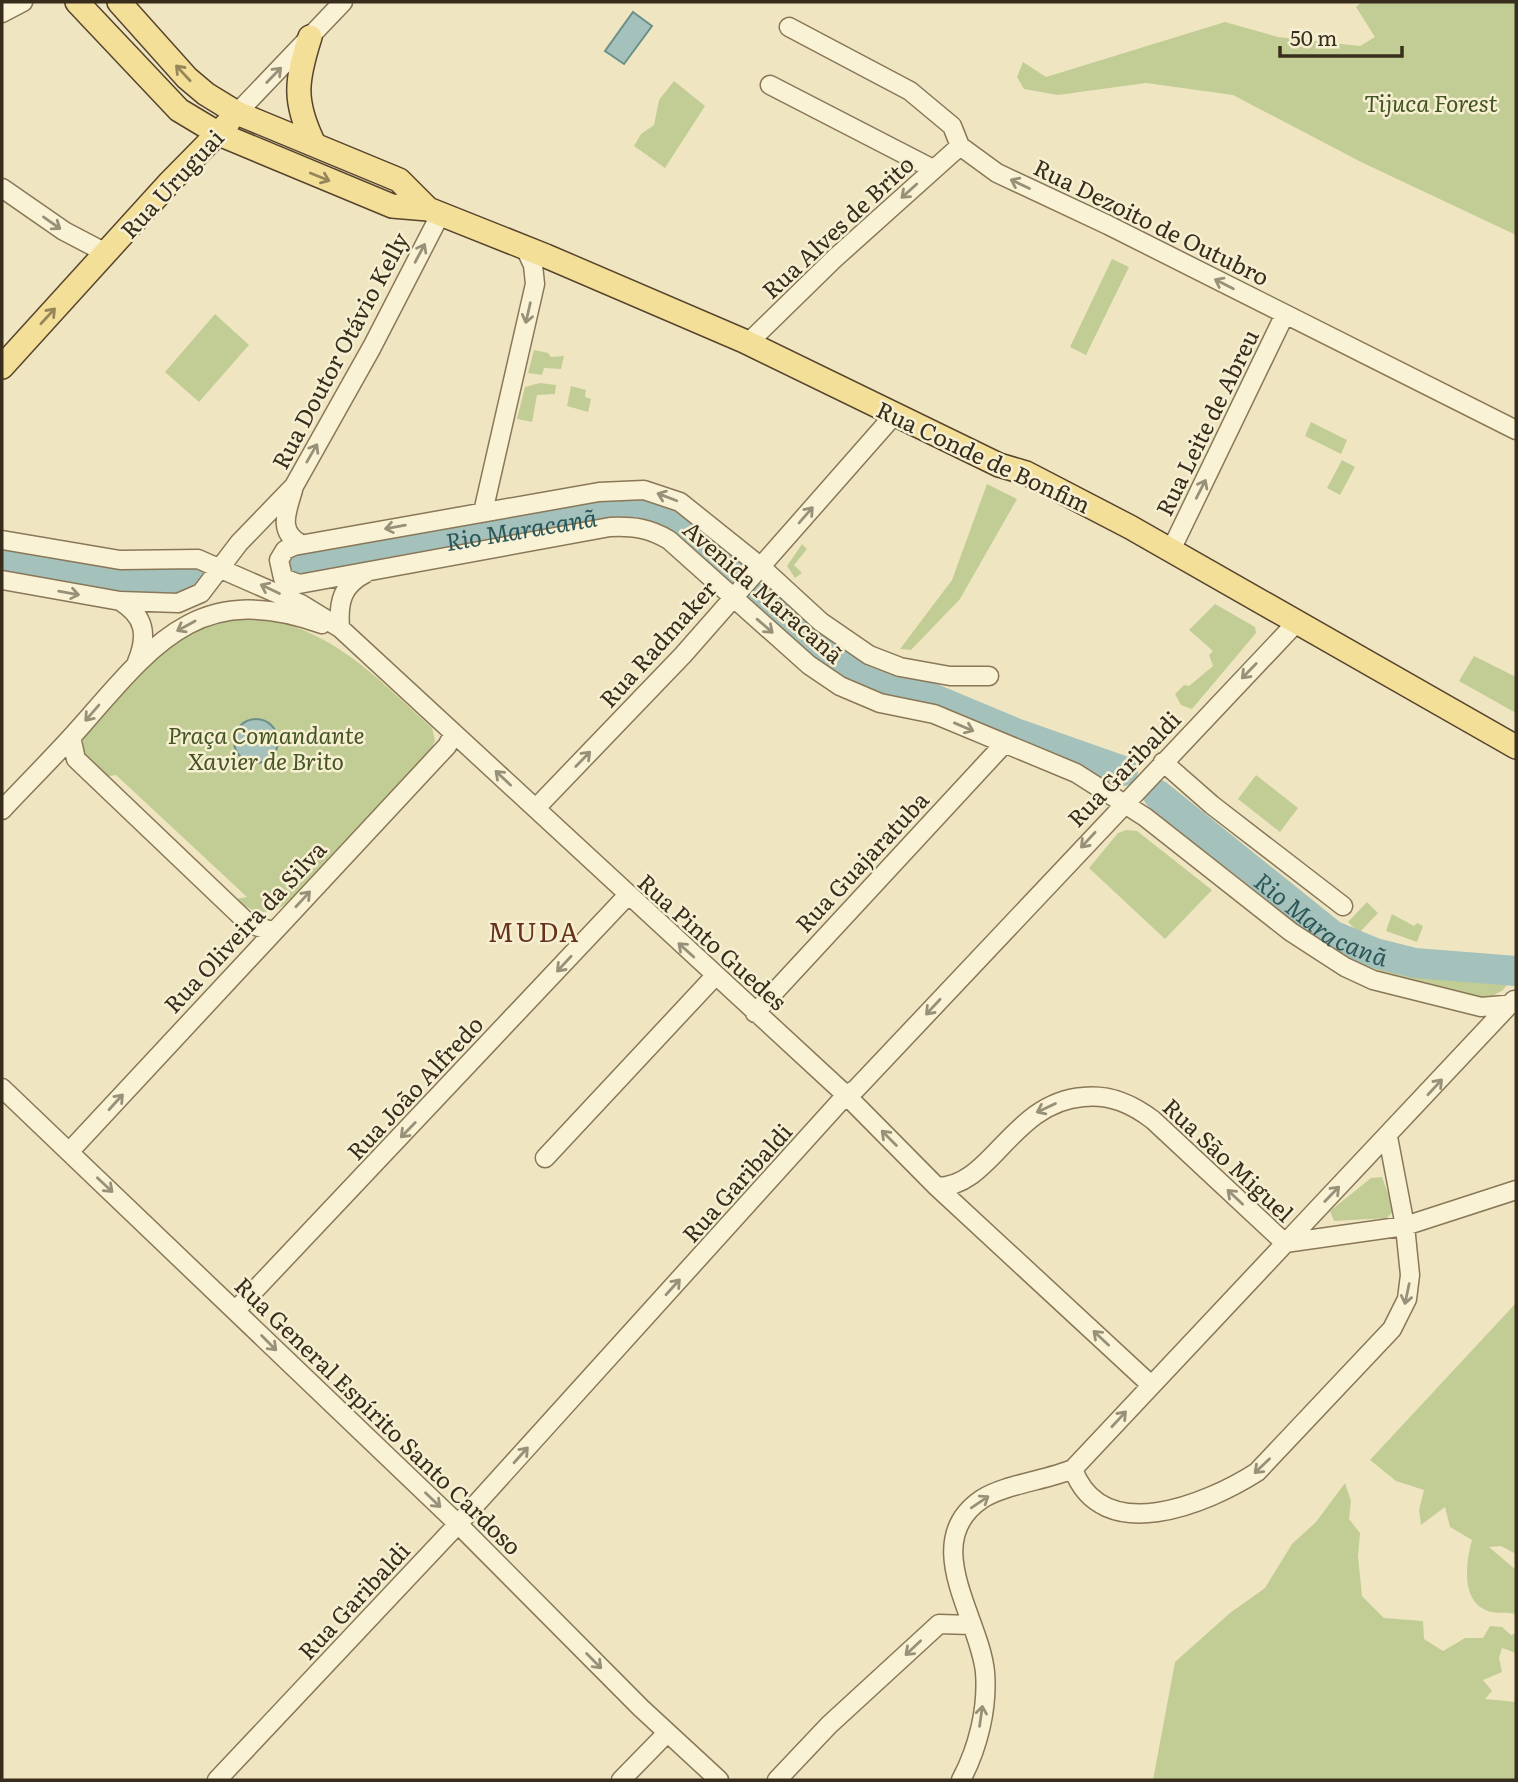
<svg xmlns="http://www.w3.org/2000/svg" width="1518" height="1782" viewBox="0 0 1518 1782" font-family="Literata,serif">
<rect width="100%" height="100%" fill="#efe6c1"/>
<path fill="#c2cd95" d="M1362 2H1516V235L1361 162 1233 95 1146 83 1058 95 1024 89 1017 77 1023 62 1046 77 1225 22 1278 37 1360 46 1375 37 1356 7Z
M674 81 705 106 665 168 634 146 641 134 654 125 659 100Z
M1112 259 1129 267 1086 355 1070 347Z
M215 314 249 345 199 402 165 372Z
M534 350 548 353 551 357 564 356 561 369 544 368 542 375 528 373Z
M540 383 556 385 555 394 537 395 532 422 517 419 525 387Z
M571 386 586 390 585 397 591 399 588 412 567 406Z
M1311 422 1347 440 1341 454 1305 436Z
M1342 460 1355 467 1340 495 1327 488Z
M987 484 1017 499 960 599 911 650 900 649 952 580Z
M802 544 807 549 794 565 802 573 795 578 787 566Z
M1215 604 1255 627 1256 633 1192 709 1181 705 1175 694 1184 685 1189 686 1213 666 1209 655 1213 651 1189 630Z
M243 615C331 626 369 671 432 728L435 740 431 750 288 903C267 916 255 915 235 899L247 897 116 775 103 777 82 750 83 735C136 676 161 634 243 615Z
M1474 656 1516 677V713L1459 681Z
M1256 775 1298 808 1280 832 1238 799Z
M1152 803 1241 880 1285 908 1316 935 1368 961 1415 973 1511 980 1503 990 1489 998 1419 984 1379 971 1328 947 1238 881 1149 809Z
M1126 830 1137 831 1212 890 1165 939 1089 868 1118 833Z
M1367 902 1378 913 1359 933 1348 922Z
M1392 914 1414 926 1417 923 1423 926 1417 942 1386 931Z
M1382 1177 1394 1210 1387 1218 1334 1221 1330 1211 1371 1178Z
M1516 1303V1554L1501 1546 1489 1547 1516 1570V1614C1507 1612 1497 1614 1488 1611 1460 1601 1466 1562 1472 1540L1450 1527 1445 1507 1421 1525 1419 1510 1424 1490 1396 1481 1370 1460Z
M1345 1483 1351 1501 1349 1519 1360 1533 1358 1556 1362 1596 1384 1618 1423 1621 1424 1639 1443 1651 1465 1638H1483L1490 1626 1502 1627 1511 1635 1516 1633V1653L1502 1648 1499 1658 1502 1672 1483 1680 1492 1691 1485 1699 1516 1702V1780H1153L1175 1662 1230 1613 1265 1588 1292 1544 1316 1522Z"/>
<path fill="#a4c1bb" stroke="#6b908a" stroke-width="2" d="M633 12 652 26 624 64 605 51Z
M234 741a22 22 0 1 1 44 0a22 22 0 1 1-44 0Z"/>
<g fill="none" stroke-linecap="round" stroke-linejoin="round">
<g stroke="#a4c1bb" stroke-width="30">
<path d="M2 559 112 578 189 579"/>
<path id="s1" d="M291 566 634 509 669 520 730 574"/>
<path d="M756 596 811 644 862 679 932 698 1018 734 1123 771"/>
<path id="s2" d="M1158 795 1332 935 1375 953 1415 963 1516 971"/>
</g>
<g stroke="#897758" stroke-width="21">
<path id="minor" d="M2 13 23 2
M789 27 910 91 952 126 960 146 997 173 1108 225 1516 430
M770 85 933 169
M237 113 343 2
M2 188 64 231 106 253
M748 343 834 259 960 146
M293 490C287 511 277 532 301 544
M483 512 535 284 533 265 525 248
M2 540 120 560 198 559 301 604 340 628 846 1095 937 1187 1151 1385
M1171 550 1285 314
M2 580 120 601 178 603 201 593 239 543 294 486 372 347 440 215
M120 601C145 616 148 635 137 662
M340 628C338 602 342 585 366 573
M989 676H950L900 667 869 655 821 622 760 566 680 502 644 490 599 492 294 546 285 550 279 560 283 578 299 584 610 527C633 526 649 528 669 540L809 665 840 686 880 703 934 714 1076 773 1145 817 1291 932 1345 967 1373 980 1481 1007 1516 1004
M71 737 76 759 249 924 272 931
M1163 762 1212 805 1343 906
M536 808 683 655 895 414
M2 810C29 781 57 754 83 724 156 640 202 581 322 624
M755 1013 1004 744
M2 1088 458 1524 641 1708 719 1780
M69 1152 447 746 454 733
M545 1158 715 976
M937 1187C992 1187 1011 1103 1083 1097 1110 1094 1132 1104 1153 1120L1285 1243
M1285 1243 1405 1226 1516 1190
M236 1310 627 896
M1073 1469C1102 1548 1207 1504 1257 1472L1392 1329 1407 1299 1410 1275 1405 1226 1388 1137
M217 1780 458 1524 846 1095 856 1089 1297 622
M621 1780 667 1733
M777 1780 829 1725 939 1624 971 1625
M961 1780C978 1748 988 1708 985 1672 980 1618 918 1542 982 1499 1003 1485 1047 1480 1073 1469L1514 1000"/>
</g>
<g stroke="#57442d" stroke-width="26">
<path id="major" d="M77 2 179 110 219 134 392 206 428 209 546 256 744 341 999 465 1026 473 1130 527 1516 747
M119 2 187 78 206 94 237 113 399 180 428 209
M310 37C296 81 293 101 314 144
M2 367 170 182 228 123"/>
</g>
<use href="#minor" stroke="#faf2d5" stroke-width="18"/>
<use href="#major" stroke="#f4df98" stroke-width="23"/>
</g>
<defs><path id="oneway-shaft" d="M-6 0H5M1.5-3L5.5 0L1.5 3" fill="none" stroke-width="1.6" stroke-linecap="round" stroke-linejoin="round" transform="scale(1.75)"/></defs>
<g stroke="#96865a">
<use href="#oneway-shaft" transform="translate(183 73) rotate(-133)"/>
<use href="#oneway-shaft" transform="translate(320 177) rotate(22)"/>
<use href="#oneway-shaft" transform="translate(48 316) rotate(-47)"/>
</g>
<g stroke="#999079">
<use href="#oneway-shaft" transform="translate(274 75) rotate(-46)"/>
<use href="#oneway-shaft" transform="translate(1020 184) rotate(-155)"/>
<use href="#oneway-shaft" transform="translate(909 191) rotate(138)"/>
<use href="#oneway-shaft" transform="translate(52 223) rotate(35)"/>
<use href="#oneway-shaft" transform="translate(420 253) rotate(-62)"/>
<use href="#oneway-shaft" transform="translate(1224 284) rotate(-153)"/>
<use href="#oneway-shaft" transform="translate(528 313) rotate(103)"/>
<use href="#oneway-shaft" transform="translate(312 453) rotate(-60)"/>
<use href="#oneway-shaft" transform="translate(1201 489) rotate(-63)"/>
<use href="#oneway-shaft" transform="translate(667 497) rotate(-159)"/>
<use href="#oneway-shaft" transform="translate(806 515) rotate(-49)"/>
<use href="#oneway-shaft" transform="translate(395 527) rotate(170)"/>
<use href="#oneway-shaft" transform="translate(270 589) rotate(-155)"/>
<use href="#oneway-shaft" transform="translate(69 593) rotate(10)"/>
<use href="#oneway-shaft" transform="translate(186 626) rotate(151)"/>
<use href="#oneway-shaft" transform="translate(765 626) rotate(41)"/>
<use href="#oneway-shaft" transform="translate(1249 671) rotate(134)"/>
<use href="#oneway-shaft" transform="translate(92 713) rotate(131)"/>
<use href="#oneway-shaft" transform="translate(964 727) rotate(23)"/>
<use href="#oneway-shaft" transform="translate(583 759) rotate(-46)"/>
<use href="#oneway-shaft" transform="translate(503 778) rotate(-137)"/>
<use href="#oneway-shaft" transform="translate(1088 840) rotate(133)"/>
<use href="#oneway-shaft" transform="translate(303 899) rotate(-47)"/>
<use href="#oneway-shaft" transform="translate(686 950) rotate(-138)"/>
<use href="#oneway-shaft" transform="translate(564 964) rotate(133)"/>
<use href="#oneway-shaft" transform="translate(933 1007) rotate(133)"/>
<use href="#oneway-shaft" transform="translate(1435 1087) rotate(-47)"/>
<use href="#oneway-shaft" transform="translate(116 1102) rotate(-48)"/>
<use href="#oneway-shaft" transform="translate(1046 1108) rotate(155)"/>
<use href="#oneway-shaft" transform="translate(408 1130) rotate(134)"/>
<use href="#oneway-shaft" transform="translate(889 1138) rotate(-135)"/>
<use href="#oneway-shaft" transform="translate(105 1185) rotate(43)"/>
<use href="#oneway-shaft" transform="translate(1332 1194) rotate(-46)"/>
<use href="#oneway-shaft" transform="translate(1235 1197) rotate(-137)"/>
<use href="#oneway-shaft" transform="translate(673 1287) rotate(-48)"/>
<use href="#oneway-shaft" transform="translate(1407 1294) rotate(102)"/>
<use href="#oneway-shaft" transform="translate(1101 1338) rotate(-137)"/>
<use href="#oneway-shaft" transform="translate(269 1343) rotate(45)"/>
<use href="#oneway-shaft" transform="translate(1119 1419) rotate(-47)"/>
<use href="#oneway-shaft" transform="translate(521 1455) rotate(-48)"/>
<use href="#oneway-shaft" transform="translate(1262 1466) rotate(136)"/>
<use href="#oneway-shaft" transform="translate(433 1500) rotate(44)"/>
<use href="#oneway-shaft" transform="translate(980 1502) rotate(-34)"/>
<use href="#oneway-shaft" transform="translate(913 1648) rotate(137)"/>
<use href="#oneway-shaft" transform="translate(594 1661) rotate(45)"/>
<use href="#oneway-shaft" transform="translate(981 1716) rotate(-82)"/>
</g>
<g text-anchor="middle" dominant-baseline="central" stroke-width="5" stroke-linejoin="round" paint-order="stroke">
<g font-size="23" font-style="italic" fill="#445523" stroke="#f6efd1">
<text x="1431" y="102">Tijuca Forest</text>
<text x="266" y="734">Praça Comandante<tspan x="266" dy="26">Xavier de Brito</tspan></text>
</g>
<g font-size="23" fill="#382d1d" stroke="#f6efd1">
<text transform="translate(171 183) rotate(-47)">Rua Uruguai</text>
<text transform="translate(1152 221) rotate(26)">Rua Dezoito de Outubro</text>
<text transform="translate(837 226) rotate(-43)">Rua Alves de Brito</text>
<text transform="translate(339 350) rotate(-62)">Rua Doutor Otávio Kelly</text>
<text transform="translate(1206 422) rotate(-64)">Rua Leite de Abreu</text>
<text transform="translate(984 456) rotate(25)">Rua Conde de Bonfim</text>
<text transform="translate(764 591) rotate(41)">Avenida Maracanã</text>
<text transform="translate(657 643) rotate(-48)">Rua Radmaker</text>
<text transform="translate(1123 768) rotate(-46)">Rua Garibaldi</text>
<text transform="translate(861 861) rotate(-47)">Rua Guajaratuba</text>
<text transform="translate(244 926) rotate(-47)">Rua Oliveira da Silva</text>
<text transform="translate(713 941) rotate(42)">Rua Pinto Guedes</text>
<text transform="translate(414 1087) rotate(-47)">Rua João Alfredo</text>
<text transform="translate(1229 1159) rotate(43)">Rua São Miguel</text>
<text transform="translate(736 1182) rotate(-48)">Rua Garibaldi</text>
<text transform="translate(379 1415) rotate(44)">Rua General Espírito Santo Cardoso</text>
<text transform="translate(353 1600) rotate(-47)">Rua Garibaldi</text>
</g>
<g font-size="24" font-style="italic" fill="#2c5759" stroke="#f6efd1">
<text stroke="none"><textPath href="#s1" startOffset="233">Rio Maracanã</textPath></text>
<text stroke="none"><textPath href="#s2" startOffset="206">Rio Maracanã</textPath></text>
</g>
<g font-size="26" letter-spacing="2" fill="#66321b" stroke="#f6efd1">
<text x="534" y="930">MUDA</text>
</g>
</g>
<rect width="1518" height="1782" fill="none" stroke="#382d1d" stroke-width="7"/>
<path d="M1280 46v10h122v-10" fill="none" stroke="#382d1d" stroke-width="3.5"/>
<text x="1290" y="46" font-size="21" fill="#382d1d" stroke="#f6efd1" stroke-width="5" paint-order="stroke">50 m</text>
</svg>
